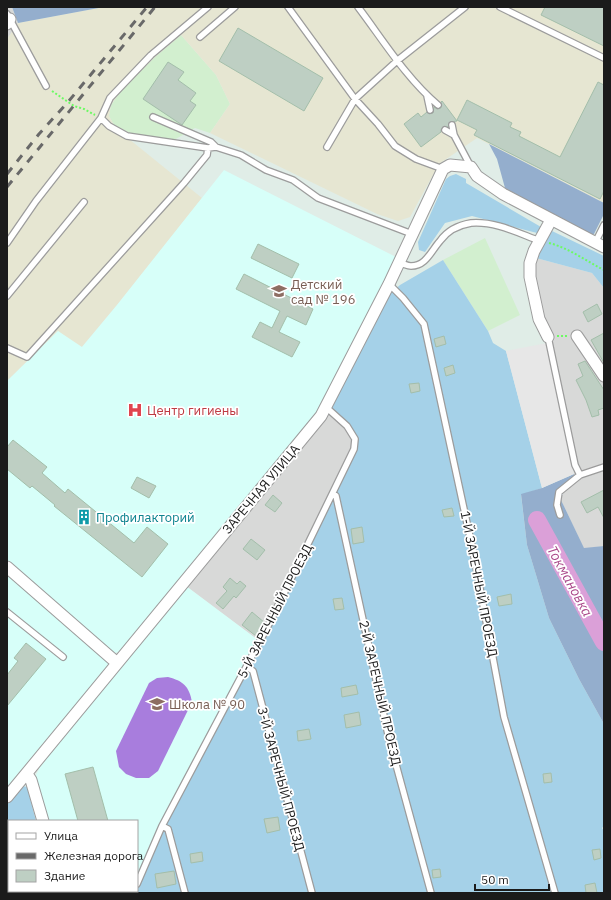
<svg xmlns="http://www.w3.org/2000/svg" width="611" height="900" viewBox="0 0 611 900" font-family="'IBM Plex Sans',sans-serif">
<rect width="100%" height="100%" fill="#e0ede7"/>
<path fill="#d8d9d8" d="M7 7H12L18 23 7 39Z
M536 258 592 273 604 288V546L584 549 561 500 563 491 574 481V474L547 343 532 281Z
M328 414 347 428 353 439 352 447 258 640 186 586Z
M7 851H9V891H56L57 893H7Z"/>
<path fill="#d2efcf" d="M181 35 216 75 230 104 210 133 195 128 174 140 130 133 114 125 109 116 111 105 120 92 155 57Z
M485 238 520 315 488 331 443 260Z"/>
<path fill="#e6e6d2" d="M104 7H604V203L477 138 439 164 410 217 398 221 377 214 210 133 230 104 216 75 181 35 155 57 120 92 111 105 109 116 114 125 130 133 129 139 202 198 117 305 81 348 58 331 7 381V39L18 23Z"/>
<path fill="#d7fff9" d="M224 170 396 257 318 413 121 651 115 653 110 652 7 562V381L58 331 82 347 117 305Z
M7 573 109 661 108 665 7 787Z
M186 586 258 640 160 823 137 875V821H47L37 782 36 775 40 767Z
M66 891H130L129 893H66Z"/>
<path fill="#a5d1e8" d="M456 174 466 179V183L541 227 537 233 472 216 445 223 425 252 419 250 418 242 446 179 450 176Z
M552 231 604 256V288L592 273 536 258 543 244Z
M443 260 488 331 493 343 506 351 542 488 521 495 527 545 549 618 579 679 604 724V826L602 828 604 831V893H129L130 891H137V875L160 823 258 640 352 447C355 430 340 423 328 414L390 294 400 285Z
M23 786 27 787 36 821H9V840L7 841V805L20 787Z"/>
<path fill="#94aecd" d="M12 7H104L18 23Z
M489 144 604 203V214L594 234 590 235 505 188 497 159Z
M574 474V481L563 491 561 500 584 548 604 546V724L579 679 549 618 527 545 521 494 542 488Z"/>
<path fill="#a87ddd" d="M168 677C183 681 189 686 192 702L158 771 149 778H136L126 774 119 767 116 751 149 683 157 678Z"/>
<path fill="#e7e7e7" d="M547 343 574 474 542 488 506 351Z"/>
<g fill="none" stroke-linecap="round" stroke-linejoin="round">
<path stroke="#dba0d8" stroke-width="18" d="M537 520 604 642"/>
</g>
<path fill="#becfc3" stroke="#a3beaa" d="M545 7H604V46L541 15Z
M238 28 323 78 304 111 219 61Z
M168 62 184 72 178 80 196 93 190 101 196 105 182 125 143 99Z
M598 82 604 85V191L600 199 474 135 477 130 457 120 467 100 512 123 510 127 521 132 519 136 560 157Z
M442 101 457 121 450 122 448 127H443L441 130V132L421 147 404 124 418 113 421 117 427 112 429 114 433 113 434 107 437 109 441 108V102Z
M258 244 299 264 292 278 251 258Z
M244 274 313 309 306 325 287 316 279 332 300 342 292 357 252 337 260 322 272 328 280 311 236 289Z
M597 304 602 314 588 322 583 312Z
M604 333V363L591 340Z
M444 336 446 344 436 347 434 339Z
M585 361 604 390V408L598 410 599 415 592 417 586 400 576 380 583 376 578 364Z
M453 365 455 373 446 376 444 368Z
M419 383 420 391 411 393 409 384Z
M13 440 47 467 42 473 65 493 68 489 134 543 147 527 168 544 142 577 54 506 55 505 32 486 30 488 7 469V447Z
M137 477 156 486 149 498 131 488Z
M604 490V518L598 507 587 513 581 502Z
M273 495 282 503 275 512 265 505Z
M452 508 454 516 444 517 442 510Z
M362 527 364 542 353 544 351 529Z
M251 539 265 550 257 560 243 549Z
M230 578 237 584 240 581 246 586 236 598 234 596 223 609 216 603 227 591 223 587Z
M511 594 512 604 499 606 497 597Z
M342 598 344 609 335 610 333 599Z
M252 612 265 623 256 636 242 625Z
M26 643 46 659 7 706V675L18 661 14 658Z
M356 685 358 694 342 697 341 688Z
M359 712 361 725 346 728 344 715Z
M309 729 311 739 298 741 297 731Z
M93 767 108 821H78L65 774Z
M551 773 552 782 544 783 543 774Z
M278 817 280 830 267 833 264 819Z
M600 849 601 858 594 860 592 850Z
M202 852 203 861 191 863 190 854Z
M440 869 441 877 433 878 432 870Z
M174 871 176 884 157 888 155 874Z
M595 883 597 893H586L585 885Z"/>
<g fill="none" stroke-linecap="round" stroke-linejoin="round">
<g stroke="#9c9c9c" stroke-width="8">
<path id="lane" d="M208 7 151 55 110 98 101 118 109 126 127 136 208 148 216 147 241 155 266 170 293 180 318 198 412 234
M288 7 355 99 378 124 395 146 416 159 443 169
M358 7C383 40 406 78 438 105
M500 7 604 58
M7 14 46 86
M200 37 235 7
M427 96 430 110
M153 117 211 142 216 147
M452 125 454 135 471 167
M445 130 454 135
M327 147 355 99 398 60 465 7
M7 243 36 201 101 118
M595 243 604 225
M399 263C402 263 407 266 411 266 426 266 431 251 440 241 447 231 459 225 471 223 495 221 518 233 540 241
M389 284 403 298 424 324 473 551 504 717 555 893
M7 296 84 202
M548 337 575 465 580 475 559 492 557 505 560 515
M7 348 27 357 184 183 207 155 208 148
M580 475 604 467
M333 493 336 496 389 739 431 893
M7 612 63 657
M247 667 253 671 312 893
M162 826 168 829 185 893
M137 884 162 826 270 622 354 449 355 439 347 426 327 408
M133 893 134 891"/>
</g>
<g stroke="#9c9c9c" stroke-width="13">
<path id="street" d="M7 24 10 19
M577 336 604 376
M548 337 539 319 530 277V263L534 251 551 220
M7 567 117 663
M27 774 31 780 43 821
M7 797 321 416 389 284 443 169 450 165 471 167 477 176 503 194 604 247
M7 848 9 847
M61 891 62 893"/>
</g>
<path stroke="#6dfa64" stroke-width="2" stroke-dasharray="2 2" stroke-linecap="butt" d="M52 91 74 106 84 109 95 115
M549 243C569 248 586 261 604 270
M557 336H568"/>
<use href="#lane" stroke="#fff" stroke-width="5.5"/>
<use href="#street" stroke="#fff" stroke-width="11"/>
<path stroke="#696969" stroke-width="3" stroke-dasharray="8 8" stroke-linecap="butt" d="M7 174 39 134 68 102 147 7
M7 187 155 7"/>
</g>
<defs>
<g id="school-bare" transform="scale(1.2)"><path d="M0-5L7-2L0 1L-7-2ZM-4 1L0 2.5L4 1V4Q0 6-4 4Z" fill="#8d6e63" stroke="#fff" stroke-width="2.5" paint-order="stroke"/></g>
<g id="hospital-bare" transform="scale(1.2)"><path d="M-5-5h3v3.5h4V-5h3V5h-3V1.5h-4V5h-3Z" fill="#e0444e" stroke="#fff" stroke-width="2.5" paint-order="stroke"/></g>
<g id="building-bare" transform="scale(1.2)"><path d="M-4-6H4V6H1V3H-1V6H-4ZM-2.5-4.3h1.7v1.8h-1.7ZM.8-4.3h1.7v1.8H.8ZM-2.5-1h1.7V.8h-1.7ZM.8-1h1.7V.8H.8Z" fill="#0f9aa8" stroke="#fff" stroke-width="2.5" paint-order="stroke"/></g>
</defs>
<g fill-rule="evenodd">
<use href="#school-bare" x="279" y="291"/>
<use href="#hospital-bare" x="135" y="410"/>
<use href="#building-bare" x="84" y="517"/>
<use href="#school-bare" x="157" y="704"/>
</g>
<g text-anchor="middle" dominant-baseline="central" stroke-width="3.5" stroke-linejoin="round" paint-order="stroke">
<g font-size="13" fill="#785e54" stroke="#fff" text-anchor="start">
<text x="291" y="284">Детский<tspan x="291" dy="15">сад № 196</tspan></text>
<text x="169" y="704">Школа № 90</text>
</g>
<g font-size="13" fill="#be3a42" stroke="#fff" text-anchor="start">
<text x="147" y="410">Центр гигиены</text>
</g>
<g font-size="13" fill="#1b1b1b" stroke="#fff">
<text transform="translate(261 489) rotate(-50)">ЗАРЕЧНАЯ УЛИЦА</text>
<text transform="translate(479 584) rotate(79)">1-Й ЗАРЕЧНЫЙ ПРОЕЗД</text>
<text transform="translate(275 611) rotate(-63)">5-Й ЗАРЕЧНЫЙ ПРОЕЗД</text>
<text transform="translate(380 693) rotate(77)">2-Й ЗАРЕЧНЫЙ ПРОЕЗД</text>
<text transform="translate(281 779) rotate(75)">3-Й ЗАРЕЧНЫЙ ПРОЕЗД</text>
</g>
<g font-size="13" fill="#0d838f" stroke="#fff" text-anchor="start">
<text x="96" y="517">Профилакторий</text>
</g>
<g font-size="14" font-style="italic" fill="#aa4889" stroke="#fff">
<text transform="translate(570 581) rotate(61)">Токмановка</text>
</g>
</g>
<rect width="611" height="900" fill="none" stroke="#1b1b1b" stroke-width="16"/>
<rect x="8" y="820" width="130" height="72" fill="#ffffff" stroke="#a4a4a4"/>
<rect x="16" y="833" width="20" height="6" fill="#ffffff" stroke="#a4a4a4"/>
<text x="44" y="840" font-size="12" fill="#1b1b1b">Улица</text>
<rect x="16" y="853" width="20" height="6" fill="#696969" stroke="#a4a4a4"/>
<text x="44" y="860" font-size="12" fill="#1b1b1b">Железная дорога</text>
<rect x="16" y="870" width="20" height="12" fill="#becfc3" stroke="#a4a4a4"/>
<text x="44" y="880" font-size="12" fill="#1b1b1b">Здание</text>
<path d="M475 884v6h74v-6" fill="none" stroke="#1b1b1b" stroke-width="2"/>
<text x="481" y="884" font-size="12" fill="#1b1b1b" stroke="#ffffff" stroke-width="3" paint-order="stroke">50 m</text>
</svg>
